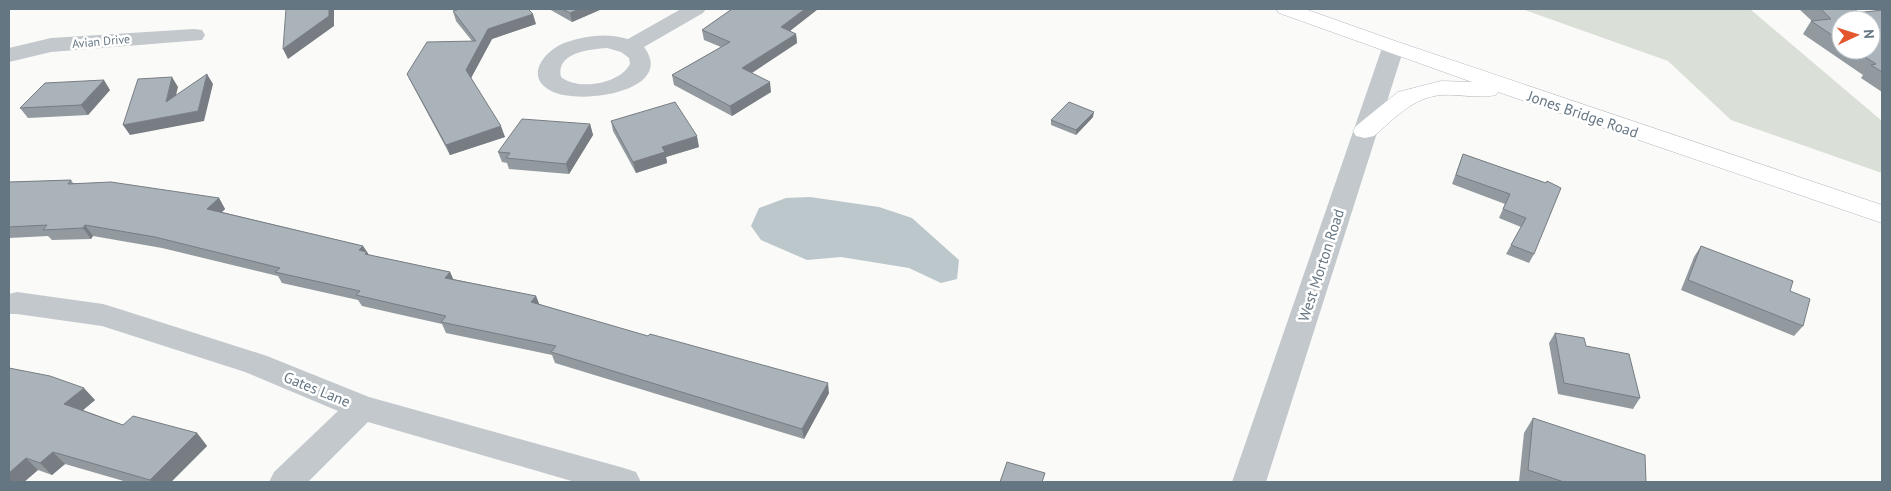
<svg xmlns="http://www.w3.org/2000/svg" width="1891" height="491" viewBox="0 0 1891 491" font-family="'PT Sans',sans-serif">
<rect width="100%" height="100%" fill="#fafaf8"/>
<path fill="#dadfd7" d="M1522 9H1750L1882 121V173L1731 120 1668 61Z"/>
<path fill="#bbc7cb" d="M810 197 879 207 912 218 959 260 957 279 941 283 909 268 841 257 807 260 761 240 751 226 759 208 786 198Z"/>
<g fill="none" stroke-linecap="round" stroke-linejoin="round">
<g stroke="#b3babf" stroke-width="1">
<path id="secondary" d="M1276 9H1305L1401 43 1882 205V223L1498 92 1496 95C1478 99 1460 94 1442 95 1413 97 1394 119 1374 136L1365 138 1356 136 1353 131 1356 126 1398 92 1441 81 1472 82 1279 13Z"/>
</g>
<path fill="#c3c8cc" fill-rule="evenodd" d="M681 9H706L703 13 644 47C677 91 580 106 551 91 522 76 547 48 567 42 588 35 607 33 628 39ZM607 48 621 52 629 58 630 64C620 84 578 91 561 77 555 53 590 49 607 48Z
M194 29 202 30 205 35 202 40 51 52 9 62V48L51 38Z
M1393 41 1401 43 1404 48 1266 482H1232L1382 48 1385 43Z
M17 292 103 304 113 307 267 356 369 397 624 468 636 472 641 482H575L368 422 308 482H269L274 472 338 411 245 372 102 326 17 314H9V294Z"/>
<use href="#secondary" fill="#fff" fill-rule="evenodd"/>
</g>
<path fill="#929a9f" fill-rule="evenodd" d="M549 9H602L572 22Z
M732 9H818L790 31 796 34 797 43 752 73 771 92 732 116 674 85 672 75 721 47 704 40 702 30Z
M1799 9H1856V13L1882 10V92L1861 78 1863 75 1803 34 1811 21H1812ZM1841 20 1871 50H1841Z
M453 11 536 24 492 39 471 78 505 137 450 155 412 84 407 74 472 41 456 21Z
M110 90 88 115 28 118 20 108Z
M1093 117 1076 135 1051 125V120Z
M611 121 699 147 666 157 667 163 636 173 613 131Z
M590 124 593 135 569 174 509 169 507 163 502 162 498 152Z
M1463 154 1546 183 1534 254 1529 263 1506 254 1521 227 1499 218 1505 204 1452 184Z
M71 180 73 183 219 198 225 209 222 212 363 246 369 255 450 272 453 279 536 296 539 304 829 393 804 439 555 363 552 355 446 333 442 324 362 306 358 300 282 283 278 276 162 248 93 236 91 239 52 240 48 236 9 238V182Z
M1701 246 1790 291 1803 326 1794 336 1681 290 1694 257Z
M1555 333 1586 346 1640 398 1633 409 1558 394 1549 343Z
M9 368 95 400 83 410 123 425 197 433 207 446 171 482H127L65 464 52 475 38 470 24 482H9Z
M1533 418 1646 482H1519L1524 433Z"/>
<path fill="#777d82" d="M329 9H334V26L288 59 283 49Z
M579 9H602L572 22 570 13Z
M805 9H818L782 37 781 27Z
M533 14 536 24 492 39 470 80 466 70 488 29Z
M796 34 797 43 744 78 742 68Z
M207 74 213 84 204 121 130 135 123 125 198 111Z
M172 77 178 87 172 112 166 102Z
M104 80 110 90 88 115 81 105Z
M770 82 771 92 732 116 730 106Z
M1094 112 1093 117 1076 135V130Z
M590 124 593 135 569 174 566 164Z
M501 126 505 137 450 155 446 145Z
M697 136 699 147 666 157 667 163 636 173 633 162 662 147Z
M219 198 225 209 214 219 207 209Z
M85 225 93 236 91 239 83 228Z
M363 246 367 252 373 262 359 250Z
M450 272 455 283 445 278Z
M536 296 540 306 531 302Z
M828 383 829 393 804 439 802 429Z
M84 388 95 400 76 416 64 404Z
M197 433 207 446 171 482H152L150 480Z
M53 452 65 464 52 475 40 463Z
M26 458 38 470 24 482H9V473Z"/>
<path fill="#aab3b9" stroke="#777d82" d="M286 9H329V16L283 49Z
M460 9H528L533 14 488 29 466 70 501 126 446 145 407 74 427 42 476 41 453 11Z
M562 9H579L570 13Z
M732 9H805L781 27 796 34 742 68 770 82 730 106 672 75 730 42 702 30Z
M1821 9H1856V13L1882 10V72L1871 65 1876 64 1854 50H1871V20H1841V41L1811 21 1831 19Z
M207 74 198 111 123 125 138 79 172 77 166 102Z
M104 80 81 105 20 108 45 83Z
M675 102 697 136 662 147 665 152 633 162 611 121Z
M1069 102 1094 112 1076 130 1051 120Z
M522 119 590 124 566 164 506 158 510 153 498 152Z
M1463 154 1546 183 1547 181 1561 188 1534 254 1511 245 1526 218 1503 209 1510 194 1456 175Z
M71 180 68 184 111 182 219 198 207 209 363 246 359 250 367 252 365 254 450 272 445 278 536 296 531 302 648 336 650 334 828 383 802 429 551 352 556 346 441 322 446 316 356 295 360 291 275 272 280 268 155 237 85 225 83 228 43 230 47 225 9 227V182Z
M1701 246 1793 281 1790 291 1810 299 1803 326 1688 280Z
M1555 333 1584 338 1586 346 1629 354 1640 398 1564 383Z
M9 368 50 376 84 388 64 404 123 425 133 416 197 433 150 480 53 452 40 463 26 458 9 473Z
M1533 418 1645 455 1646 482H1564L1528 470Z
M1007 462 1045 473 1042 482H1000Z"/>
<g text-anchor="middle" dominant-baseline="central" stroke-width="5" stroke-linejoin="round" paint-order="stroke">
<g font-size="12" fill="#657683" stroke="#fff">
<text transform="translate(101 41) rotate(-5)">Avian Drive</text>
</g>
<g font-size="15" fill="#657683" stroke="#fff">
<text transform="translate(1583 114) rotate(19)">Jones Bridge Road</text>
<text transform="translate(1321 265) rotate(-72)">West Morton Road</text>
<text transform="translate(317 389) rotate(22)">Gates Lane</text>
</g>
</g>
<rect width="1891" height="491" fill="none" stroke="#657683" stroke-width="20"/>
<g transform="translate(1856 35) rotate(86)"><circle r="24" fill="#ffffff" stroke="#c1c8cd"/>
<path d="M0-4L9 19L0 12L-9 19Z" fill="#e4572e"/>
<text y="-8" font-size="14" font-weight="bold" text-anchor="middle" fill="#657683">N</text>
</g>
</svg>
